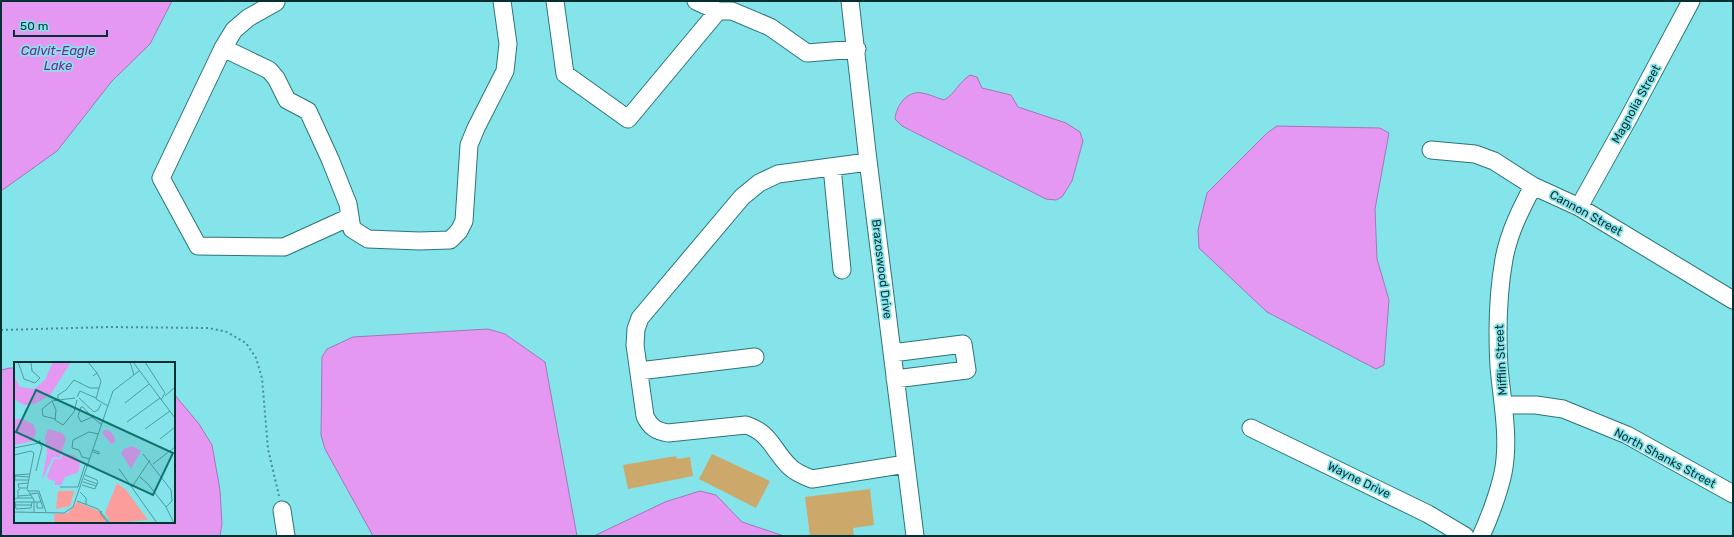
<svg xmlns="http://www.w3.org/2000/svg" width="1734" height="537" viewBox="0 0 1734 537" font-family="Rubik,sans-serif">
<rect width="100%" height="100%" fill="#85e3ea"/>
<path fill="#e498f1" stroke="#a179b8" d="M1 1H172L150 44 112 81 57 151 1 191Z
M970 75 977 77 982 88 1011 95 1018 107 1066 123 1080 132 1083 141 1072 181 1062 197 1056 200 1046 199 902 126 895 119C896 106 907 90 922 93 929 94 937 98 944 100 955 94 958 83 970 75Z
M1277 126 1380 128 1389 133 1375 209 1377 259 1389 300 1384 365 1376 369 1267 312 1199 248 1198 230 1207 193 1267 133Z
M488 329 505 334 545 362 577 536H373L325 449 321 435 322 357 327 349 353 337Z
M10 368H15V522H174V394L199 424 212 445 220 490 222 524 220 536H1V370Z
M700 491 716 495 742 522 784 536H594L665 502Z"/>
<path fill="#cca96a" d="M712 454 770 481 756 508 699 479Z
M676 456 677 459 690 457 693 476 628 489 623 465Z
M870 489 874 525 853 528 854 536H810L805 497Z"/>
<g fill="none" stroke-linecap="round" stroke-linejoin="round">
<g stroke="#2b757a" stroke-width="19">
<path id="minor" d="M555 1 565 74 628 119 718 11
M696 1 718 11H732L770 27 807 53 857 49
M850 1 867 152 915 536
M276 2 248 18 234 30 223 48 269 70 276 78 287 100 308 111 330 159 348 204 352 229 368 239 419 241 450 240 459 231 464 221 469 145 476 128 505 71 508 44 502 1
M223 48 161 178 198 246 284 247 350 217
M1431 150 1475 154 1494 161 1533 186 1579 207 1733 300
M868 162 778 174 759 183 742 197 640 318 636 329 635 345 645 416C650 427 656 431 668 433L746 425C771 433 773 451 790 467 796 473 804 476 812 479L906 464
M832 167 842 270
M1579 207 1628 119 1691 1
M892 353 963 344 967 370 895 379
M639 371 755 357
M1504 405H1536L1563 409 1627 435 1733 494
M1251 428 1428 514 1465 536
M282 510 286 536
M1481 536C1489 519 1499 492 1503 473 1510 438 1502 402 1499 367 1497 332 1498 293 1504 259 1509 232 1521 209 1533 186"/>
</g>
<path stroke="#478d92" stroke-width="2" stroke-dasharray="2 3" stroke-linecap="butt" d="M1 330 109 327 209 328 227 332 246 343 256 358 262 378 268 449 279 496"/>
<use href="#minor" stroke="#fff" stroke-width="17"/>
</g>
<g text-anchor="middle" dominant-baseline="central" stroke-width="3.5" stroke-linejoin="round" paint-order="stroke">
<g font-size="12" fill="#043033" stroke="#85e3ea">
<text transform="translate(1636 104) rotate(-61)">Magnolia Street</text>
<text transform="translate(1586 213) rotate(29)">Cannon Street</text>
<text transform="translate(882 269) rotate(83)">Brazoswood Drive</text>
<text transform="translate(1501 360) rotate(-93)">Mifflin Street</text>
<text transform="translate(1665 458) rotate(28)">North Shanks Street</text>
<text transform="translate(1359 480) rotate(26)">Wayne Drive</text>
</g>
<g font-size="13" font-style="italic" fill="#80268f" stroke="#85e3ea">
<text x="58" y="50">Calvit-Eagle<tspan x="58" dy="15">Lake</tspan></text>
</g>
</g>
<g transform="translate(14 362)">
<rect width="161" height="161" fill="#85e3ea"/>
<path d="M103 121 112 128 134 158 97 161 91 151ZM44 129H60L56 144 42 147ZM63 140 87 150 94 161H41L40 152 54 151Z" fill="#fb9e9b"/>
<path d="M39 0H57L37 32 21 42 10 43 3 39 0 36V14L6 25 20 27 31 18ZM0 57H9L20 63 22 70 19 79 0 83ZM34 67 48 71 52 76 46 96 39 95 28 118 33 91 31 75ZM90 68 96 69 101 76 100 81 97 82 88 71ZM118 84 127 89 117 107 107 91 110 87ZM49 92 60 93 66 100 65 108 63 111 51 115 47 123H41V119L34 117 33 114 40 97H47Z" fill="#e498f1"/>
<path fill="none" stroke="#519ba1" stroke-width="1" d="M4 0 10 17 21 21 26 16 18 9 17 0M74 0 83 11 79 14M116 0 120 13M119 0 161 56M131 0 151 31 147 38M83 11 87 19 82 37 94 44M151 34 161 25M63 35 66 29 82 36M61 36 44 38V33L52 28 60 18 76 26H85M65 36 80 50 84 48 87 42M44 38 38 39 42 48 41 58 49 63 60 50 63 38M38 39 28 47 29 54 42 57M111 41 135 22M78 55 69 45H67L64 54 67 60 78 55 88 63M113 60 146 36M131 67 156 49M146 77 161 65M0 86 25 81 26 78M79 90 85 92V90L79 88M129 92 157 128 158 139 152 145M0 93 17 89 20 91 13 127 20 138V150M76 97 68 95 65 88 58 86 59 78 75 70 85 72M139 102 161 85M105 107 143 161M22 109 28 85 25 81M1 114 15 115M126 115 134 122 152 145 160 161M70 117 83 122M15 118H1V113L16 112M69 120 82 124M68 123 81 127 84 120 83 118 71 113M46 125H64M64 125 71 103 74 104M118 125 136 98M13 126H5L4 122 14 121M14 129H25L32 150M66 130 72 136V142M16 132 24 131 29 146H23V140M4 134 17 133M4 136H19M0 137 4 136V128L6 127M63 139 84 147 96 161M0 140H27M1 140 2 147 17 146 18 140M1 143H18M88 149 86 151 94 161M0 150 50 151 59 145 99 29 125 9"/>
<path fill="#0f766e" fill-opacity="0.15" stroke="#0f766e" stroke-width="2" d="M22 28 159 91 139 133 2 70Z"/>
<rect width="161" height="161" fill="none" stroke="#043033" stroke-width="2"/>
</g>
<rect width="1734" height="537" fill="none" stroke="#043033" stroke-width="4"/>
<path d="M14 30v6h93v-6" fill="none" stroke="#043033" stroke-width="2"/>
<text x="20" y="30" font-size="12" fill="#043033" stroke="#85e3ea" stroke-width="3" paint-order="stroke">50 m</text>
</svg>
